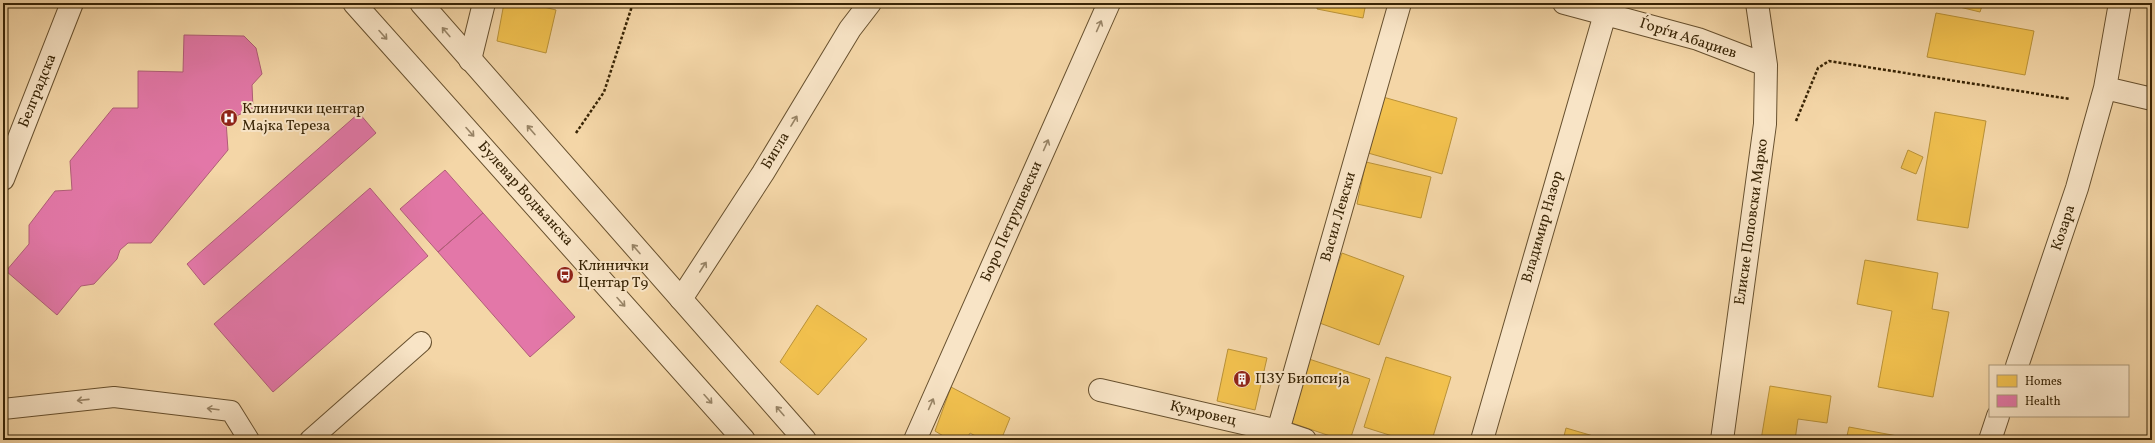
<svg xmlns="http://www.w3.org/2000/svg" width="2155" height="443" viewBox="0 0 2155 443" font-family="Vollkorn,serif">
<rect width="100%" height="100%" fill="#f4d6a7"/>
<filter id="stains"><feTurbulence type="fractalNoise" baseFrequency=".005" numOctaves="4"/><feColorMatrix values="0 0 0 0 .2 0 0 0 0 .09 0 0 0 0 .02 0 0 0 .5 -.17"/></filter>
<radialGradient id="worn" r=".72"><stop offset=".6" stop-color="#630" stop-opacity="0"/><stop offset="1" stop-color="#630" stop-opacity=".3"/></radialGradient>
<path fill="#f2c14e" stroke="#ba9238" d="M504 3H536V5L556 10 546 53 497 41Z
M1318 3H1366L1363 18 1317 9Z
M1943 3H1983L1980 12Z
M1936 13 2034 31 2025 75 1927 57Z
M1383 97 1457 118 1442 174 1368 153Z
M1935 112 1986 121 1968 228 1917 220Z
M1908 150 1923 157 1916 174 1901 168Z
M1366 162 1431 177 1421 218 1357 204Z
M1342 253 1404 276 1379 345 1317 322Z
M1865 260 1938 273 1932 309 1949 312 1933 397 1878 387 1892 311 1857 304Z
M817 305 867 339 818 395 780 362Z
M1228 349 1267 358 1255 410 1217 401Z
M1386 357 1451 377 1432 440H1405L1364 427Z
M1309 359 1370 379 1350 440H1342L1289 422Z
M1770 386 1831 396 1827 423 1798 419 1795 440H1761Z
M951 387 1010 418 1001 440H983L970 433 966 440H950L935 431Z
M1849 427 1919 440H1846Z
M1566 428 1607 440H1563Z"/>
<path fill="#e377a8" stroke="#b05e77" d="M184 35 244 36 256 48 262 74 252 85 253 108 226 121 228 150 151 243H128L120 250 117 259 94 284 81 286 57 315 6 271 29 244V225L55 191 72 190 70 161 113 108H138V71L183 72Z
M359 113 376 133 204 285 187 264Z
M445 170 483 213 438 252 400 209Z
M370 188 428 256 273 392 214 324Z
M483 213 575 317 530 357 438 252Z"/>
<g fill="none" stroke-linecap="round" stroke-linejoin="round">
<g stroke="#67502e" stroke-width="22">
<path id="service" d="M3 409 114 397 231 411 249 440
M310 440 421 342"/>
</g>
<g stroke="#67502e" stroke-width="24">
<path id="minor" d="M1564 3 1698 39 1766 65
M470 60 484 3
M2105 88 2152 99
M3 179 72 3
M681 299 763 173 850 29 870 3
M2017 366 2077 188 2105 88 2120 3
M1100 390 1278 431 1305 440
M1278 431 1400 3
M915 440 1109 3
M1482 440 1605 14
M1722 440 1765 124 1766 65 1757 3
M1990 440 1998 416"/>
</g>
<g stroke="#67502e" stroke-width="24">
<path id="tertiary" d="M354 3 744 440
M421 3 805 440"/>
</g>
<path stroke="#382405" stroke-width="2.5" stroke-dasharray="3 2" stroke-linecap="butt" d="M1796 121 1818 68 1829 61 2070 99
M576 133 604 92 633 3"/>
<use href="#service" stroke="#f8e4c6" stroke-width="20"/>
<use href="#minor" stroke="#f8e4c6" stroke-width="22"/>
<use href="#tertiary" stroke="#f8e4c6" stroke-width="22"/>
</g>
<defs><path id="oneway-shaft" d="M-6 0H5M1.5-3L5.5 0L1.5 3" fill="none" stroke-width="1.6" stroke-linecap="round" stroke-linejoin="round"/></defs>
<g stroke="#988466">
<use href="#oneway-shaft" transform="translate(1099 26) rotate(-66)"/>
<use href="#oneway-shaft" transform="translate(446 32) rotate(-130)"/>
<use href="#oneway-shaft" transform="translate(383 35) rotate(48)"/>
<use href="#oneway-shaft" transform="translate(794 121) rotate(-59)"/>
<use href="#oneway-shaft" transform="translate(531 130) rotate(-131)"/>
<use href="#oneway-shaft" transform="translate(470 132) rotate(48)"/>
<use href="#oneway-shaft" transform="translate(1046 145) rotate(-66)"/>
<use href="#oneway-shaft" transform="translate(636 249) rotate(-131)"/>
<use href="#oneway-shaft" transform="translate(703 267) rotate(-57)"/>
<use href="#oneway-shaft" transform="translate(621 302) rotate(48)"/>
<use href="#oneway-shaft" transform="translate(708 399) rotate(48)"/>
<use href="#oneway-shaft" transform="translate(83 400) rotate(174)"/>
<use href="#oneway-shaft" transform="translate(931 404) rotate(-66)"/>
<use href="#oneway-shaft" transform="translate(213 409) rotate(-173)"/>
<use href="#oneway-shaft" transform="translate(780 411) rotate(-131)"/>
</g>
<defs>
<g id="hospital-disc" transform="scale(0.9)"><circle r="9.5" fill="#8f2418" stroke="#f8e4c6"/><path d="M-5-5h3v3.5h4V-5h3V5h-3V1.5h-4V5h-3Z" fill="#fff"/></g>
<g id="bus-disc" transform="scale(0.9)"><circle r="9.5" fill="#8f2418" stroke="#f8e4c6"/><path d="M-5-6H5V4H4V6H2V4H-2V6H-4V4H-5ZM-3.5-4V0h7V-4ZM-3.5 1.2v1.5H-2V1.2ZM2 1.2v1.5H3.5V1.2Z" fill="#fff"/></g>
<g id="building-disc" transform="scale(0.9)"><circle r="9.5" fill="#8f2418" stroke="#f8e4c6"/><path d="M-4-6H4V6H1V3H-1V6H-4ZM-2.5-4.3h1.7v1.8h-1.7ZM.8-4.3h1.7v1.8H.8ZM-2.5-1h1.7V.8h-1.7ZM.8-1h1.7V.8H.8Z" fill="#fff"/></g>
</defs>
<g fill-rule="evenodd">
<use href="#hospital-disc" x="229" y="118"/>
<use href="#bus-disc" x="565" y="275"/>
<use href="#building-disc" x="1242" y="379"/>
</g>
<g text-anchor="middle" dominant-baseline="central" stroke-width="4" stroke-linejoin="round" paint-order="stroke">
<g font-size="15" fill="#382405" stroke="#f8e4c6">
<text transform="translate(1688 39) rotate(18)">Ѓорѓи Абаџиев</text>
<text transform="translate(38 91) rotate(-68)">Белградска</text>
<text transform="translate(776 151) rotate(-59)">Бигла</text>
<text transform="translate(525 194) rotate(48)">Булевар Водњанска</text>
<text transform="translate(1339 217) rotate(-74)">Васил Левски</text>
<text transform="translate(1012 222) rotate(-66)">Боро Петрушевски</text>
<text transform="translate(1752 222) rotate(-82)">Елисие Поповски Марко</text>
<text transform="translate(1543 227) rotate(-74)">Владимир Назор</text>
<text transform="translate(2064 228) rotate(-72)">Козара</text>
<text transform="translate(1203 414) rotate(13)">Кумровец</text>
</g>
<g font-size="15" fill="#382405" stroke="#f8e4c6" text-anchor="start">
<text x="242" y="109">Клинички центар<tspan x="242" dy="17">Мајка Тереза</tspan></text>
<text x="578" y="266">Клинички<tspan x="578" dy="17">Центар Т9</tspan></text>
<text x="1255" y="379">ПЗУ Биопсија</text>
</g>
</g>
<rect width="2155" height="443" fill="none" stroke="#f4d6a7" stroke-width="16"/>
<rect x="4" y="4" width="2147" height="435" fill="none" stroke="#382405" stroke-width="2"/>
<rect x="8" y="8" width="2139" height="427" fill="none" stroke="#382405"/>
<rect x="1989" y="365" width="140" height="52" fill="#f8e4c6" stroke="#ab9779"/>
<rect x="1997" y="375" width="20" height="12" fill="#f2c14e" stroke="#ab9779"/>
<text x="2025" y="385" font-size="12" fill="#382405">Homes</text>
<rect x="1997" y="395" width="20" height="12" fill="#e377a8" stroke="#ab9779"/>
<text x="2025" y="405" font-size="12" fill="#382405">Health</text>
<rect width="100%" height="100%" filter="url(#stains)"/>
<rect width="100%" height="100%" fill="url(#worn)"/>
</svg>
